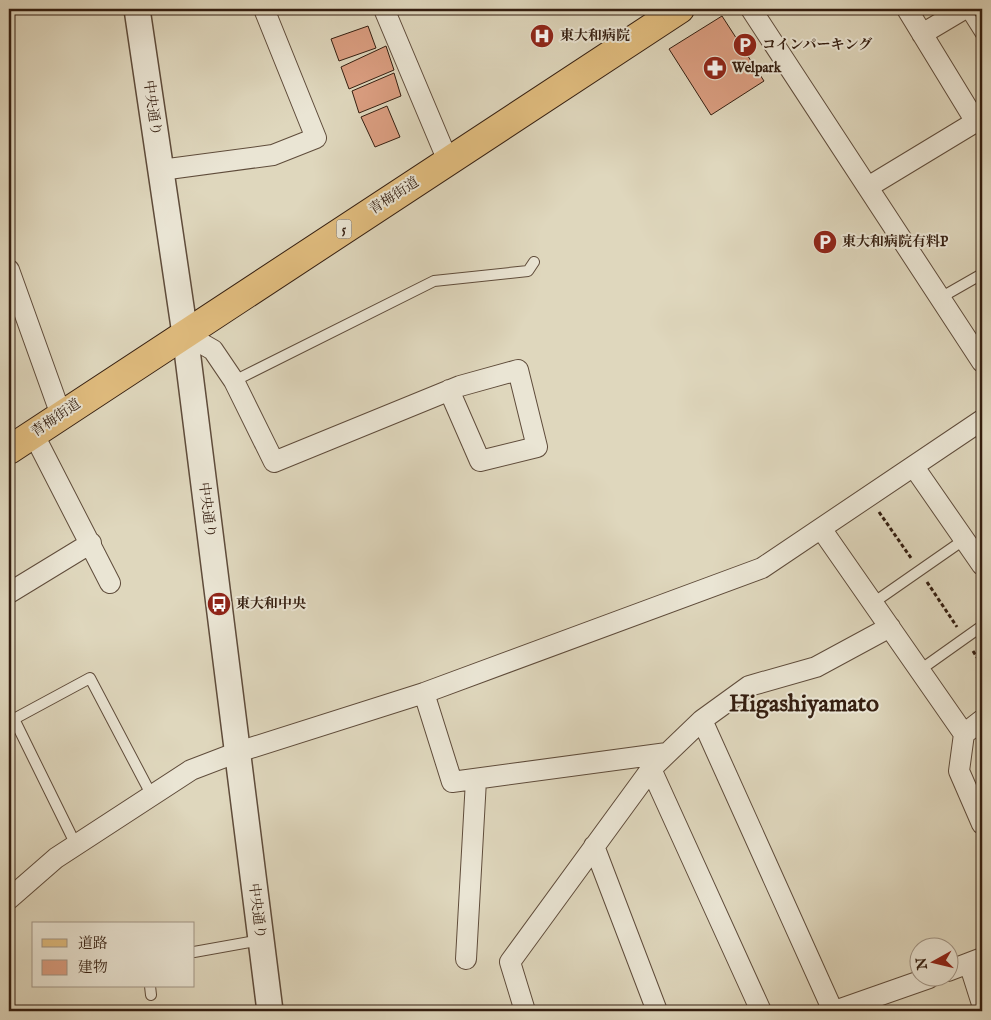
<svg xmlns="http://www.w3.org/2000/svg" width="991" height="1020" viewBox="0 0 991 1020" font-family="'IM FELL English','Noto Serif JP',serif">
<rect width="100%" height="100%" fill="#dfd7bd"/>
<filter id="stains"><feTurbulence type="fractalNoise" baseFrequency=".004" numOctaves="4"/><feColorMatrix values="0 0 0 0 .2 0 0 0 0 .09 0 0 0 0 .02 0 0 0 .5 -.17"/></filter>
<radialGradient id="worn" r=".72"><stop offset=".6" stop-color="#630" stop-opacity="0"/><stop offset="1" stop-color="#630" stop-opacity=".3"/></radialGradient>
<path fill="#db9e81" stroke="#341e10" d="M722 16 764 81 711 115 669 49Z
M368 26 376 48 339 61 331 39Z
M386 46 394 70 349 89 341 67Z
M394 73 401 96 359 113 352 91Z
M387 106 400 137 375 147 361 117Z"/>
<g fill="none" stroke-linecap="round" stroke-linejoin="round">
<g stroke="#5f4c3b" stroke-width="12">
<path id="service" d="M965 9 982 36
M940 298 982 274
M234 381 434 281 528 271 534 262
M873 603 965 539
M920 670 982 626
M76 845 14 719 90 678 152 796
M194 952 261 940
M150 986 151 995"/>
</g>
<g stroke="#5f4c3b" stroke-width="22">
<path id="minor" d="M384 9 448 161
M751 9 982 362
M907 9 976 122
M922 34 964 9
M161 170 273 155 316 138 264 9
M868 187 982 118
M9 270 61 415
M185 334 213 350 234 381 274 462 460 386 518 370 537 447 480 461 449 390
M33 433 110 583
M914 467 982 565
M822 530 964 734
M9 593 91 543
M424 693 452 782 667 753
M702 720 833 1011
M982 720 964 734 959 771 982 824
M651 769 761 1011
M594 846 657 1011
M9 899 56 858 191 770 238 752 424 693 762 568 982 420
M466 959 476 780
M969 963 982 1004
M948 971 982 958
M525 1011 510 962 651 769 702 720 749 686 816 667 890 627
M835 1011 929 978"/>
</g>
<g stroke="#5f4c3b" stroke-width="28">
<path id="tertiary" d="M137 9 185 334 270 1011"/>
</g>
<g stroke="#341e10" stroke-width="30">
<path id="primary" d="M9 450 680 9"/>
</g>
<path stroke="#341e10" stroke-width="3" stroke-dasharray="4 2.5" stroke-linecap="butt" d="M879 512 911 558
M927 582 957 627
M973 651 982 665"/>
<use href="#service" stroke="#eae5d4" stroke-width="10"/>
<use href="#minor" stroke="#eae5d4" stroke-width="20"/>
<use href="#tertiary" stroke="#eae5d4" stroke-width="25"/>
<use href="#primary" stroke="#e0bc7e" stroke-width="28"/>
</g>
<defs>
<g id="hospital-disc" transform="scale(1.25)"><circle r="9.5" fill="#8f2418" stroke="#eae5d4"/><path d="M-5-5h3v3.5h4V-5h3V5h-3V1.5h-4V5h-3Z" fill="#fff"/></g>
<g id="parking-disc" transform="scale(1.25)"><circle r="9.5" fill="#8f2418" stroke="#eae5d4"/><path d="M-3.5-5.5H1a3.5 3.5 0 0 1 0 7H-1V5.5H-3.5ZM-1-3.4V-.6H.8a1.4 1.4 0 0 0 0-2.8Z" fill="#fff"/></g>
<g id="pharmacy-disc" transform="scale(1.25)"><circle r="9.5" fill="#8f2418" stroke="#eae5d4"/><path d="M-2-6h4v4h4v4h-4v4h-4v-4h-4v-4h4Z" fill="#fff"/></g>
<g id="bus-disc" transform="scale(1.25)"><circle r="9.5" fill="#8f2418" stroke="#eae5d4"/><path d="M-5-6H5V4H4V6H2V4H-2V6H-4V4H-5ZM-3.5-4V0h7V-4ZM-3.5 1.2v1.5H-2V1.2ZM2 1.2v1.5H3.5V1.2Z" fill="#fff"/></g>
</defs>
<g fill-rule="evenodd">
<use href="#hospital-disc" x="542" y="36"/>
<use href="#parking-disc" x="745" y="45"/>
<use href="#pharmacy-disc" x="715" y="68"/>
<use href="#parking-disc" x="825" y="242"/>
<use href="#bus-disc" x="219" y="604"/>
</g>
<g text-anchor="middle" dominant-baseline="central" stroke-width="4" stroke-linejoin="round" paint-order="stroke">
<rect fill="#eae5d4" stroke="#6b5a4b" stroke-width="1" x="336.5" y="219.5" width="15" height="19" rx="4"/>
<g font-size="12" font-weight="bold" fill="#341e10">
<text x="344" y="229">5</text>
</g>
<g font-size="14" font-weight="bold" fill="#341e10" stroke="#eae5d4" text-anchor="start">
<text x="560" y="36">東大和病院</text>
<text x="762" y="45">コインパーキング</text>
<text x="732" y="68">Welpark</text>
<text x="842" y="242">東大和病院有料P</text>
<text x="236" y="604">東大和中央</text>
</g>
<g font-size="14" fill="#341e10" stroke="#eae5d4">
<text transform="translate(152 108) rotate(82)">中央通り</text>
<text transform="translate(394 196) rotate(-33)">青梅街道</text>
<text transform="translate(56 418) rotate(-34)">青梅街道</text>
<text transform="translate(207 510) rotate(83)">中央通り</text>
<text transform="translate(257 911) rotate(83)">中央通り</text>
</g>
<g font-size="24" font-weight="bold" fill="#341e10" stroke="#eae5d4">
<text x="804" y="704">Higashiyamato</text>
</g>
</g>
<rect width="991" height="1020" fill="none" stroke="#dfd7bd" stroke-width="30"/>
<rect x="10" y="10" width="971" height="1000" fill="none" stroke="#341e10" stroke-width="2.5"/>
<rect x="15" y="15" width="961" height="990" fill="none" stroke="#341e10"/>
<rect x="32" y="922" width="162" height="65" fill="#eae5d4" stroke="#a19586"/>
<rect x="42" y="939" width="25" height="8" fill="#e0bc7e" stroke="#a19586"/>
<text x="78" y="948" font-size="15" fill="#341e10">道路</text>
<rect x="42" y="960" width="25" height="15" fill="#db9e81" stroke="#a19586"/>
<text x="78" y="972" font-size="15" fill="#341e10">建物</text>
<g transform="translate(934 962) rotate(262)"><circle r="24" fill="#eae5d4" stroke="#a19586"/>
<path d="M0-4L9 19L0 12L-9 19Z" fill="#8f2418"/>
<text y="-8" font-size="14" font-weight="bold" text-anchor="middle" fill="#341e10">N</text>
</g>
<rect width="100%" height="100%" filter="url(#stains)"/>
<rect width="100%" height="100%" fill="url(#worn)"/>
</svg>
